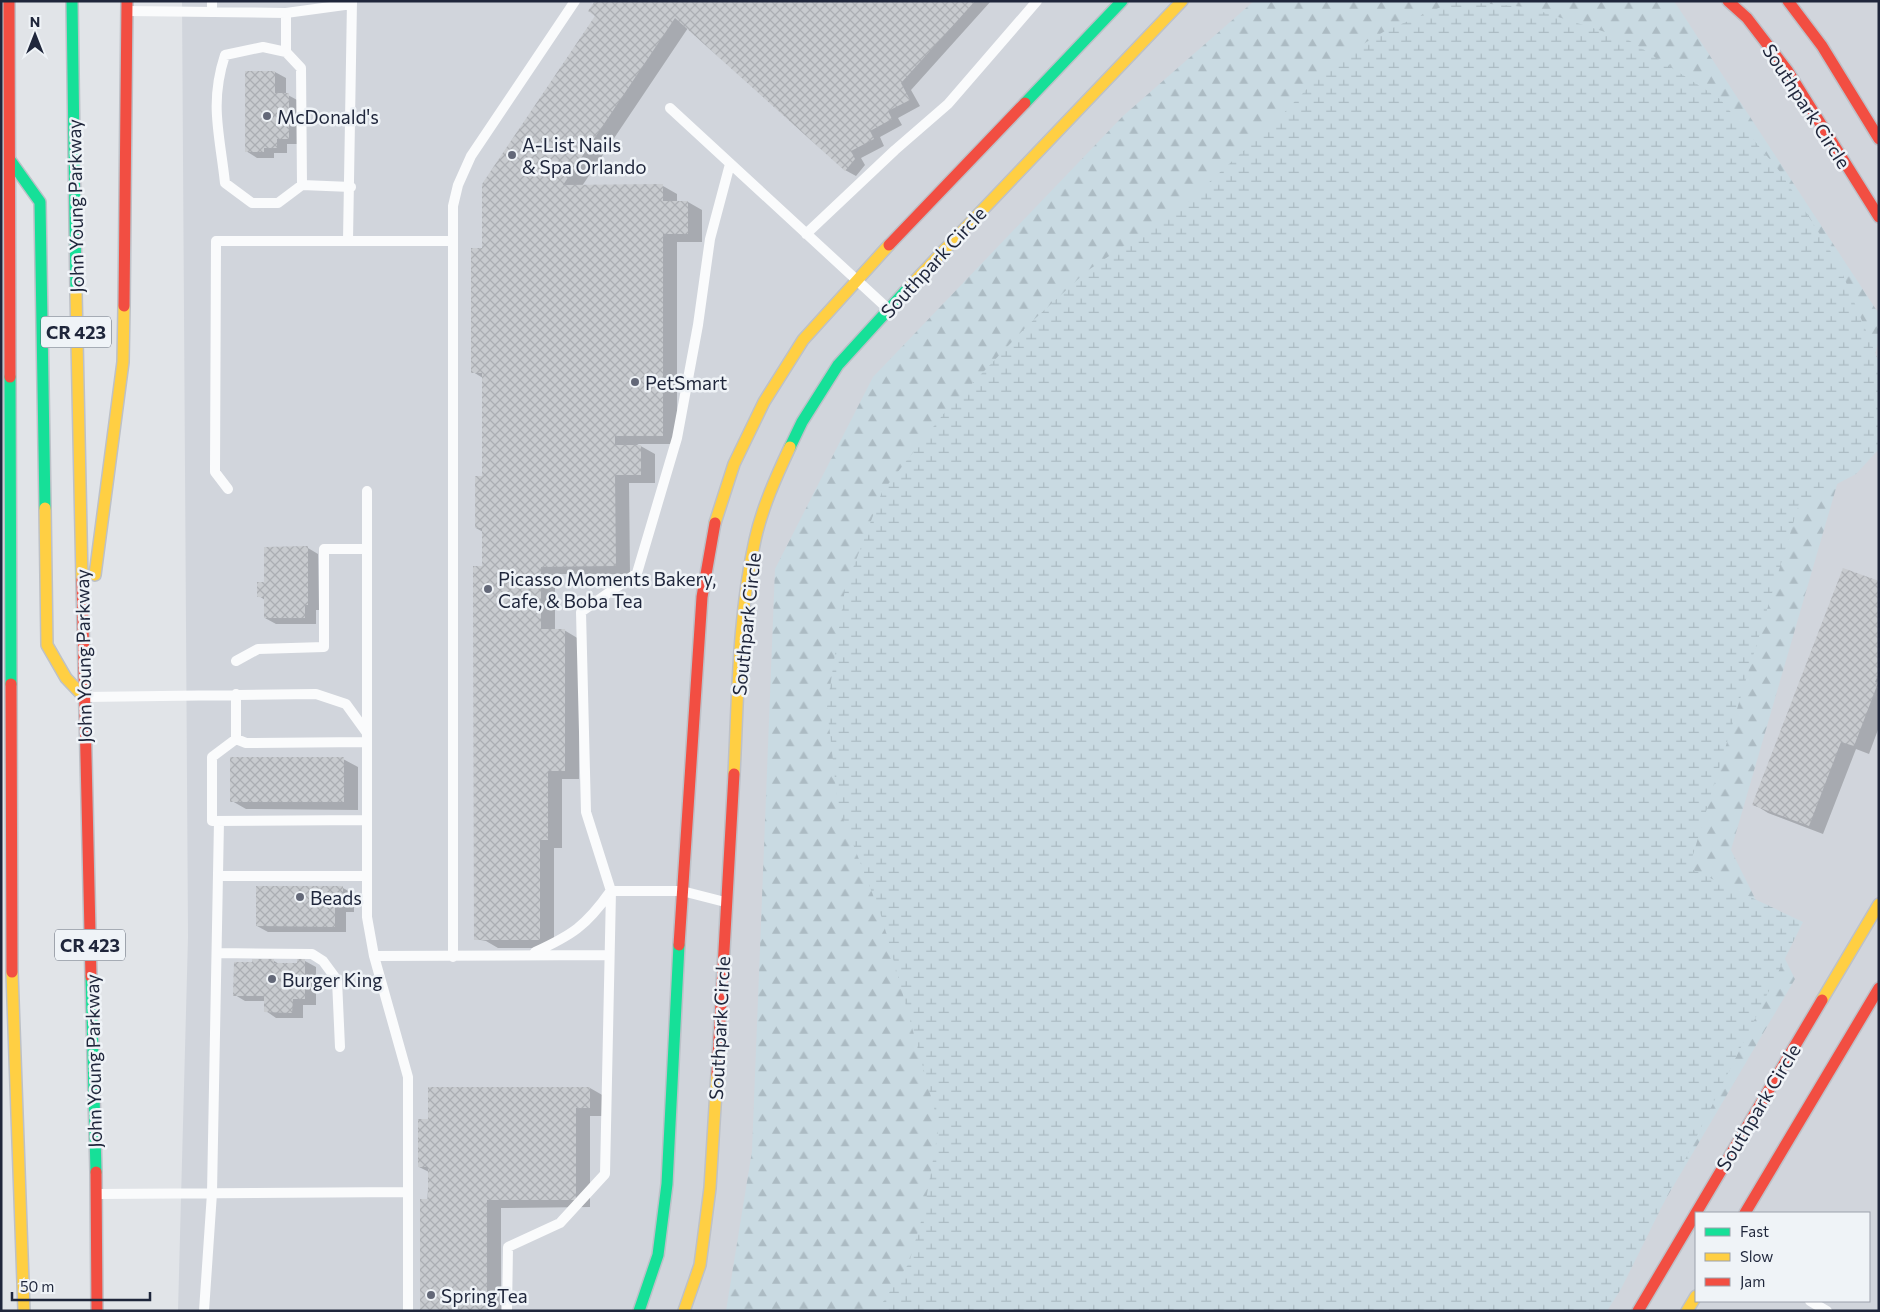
<svg xmlns="http://www.w3.org/2000/svg" width="1880" height="1312" viewBox="0 0 1880 1312" font-family="Commissioner,sans-serif">
<defs>
<pattern id="forest-firs" width="22" height="20" patternUnits="userSpaceOnUse" patternTransform="scale(1.25)"><rect width="22" height="20" fill="#c9dae2"/><path d="M5 1l3.5 6h-7zM16 11l3.5 6h-7z" fill="#acbbc3"/></pattern>
<pattern id="wetland-marsh" width="20" height="14" patternUnits="userSpaceOnUse" patternTransform="scale(1.25)"><rect width="20" height="14" fill="#c9dae2"/><path d="M1 5h8M5 5V1M11 12h8M15 12V8" fill="none" stroke="#acbbc3"/></pattern>
<pattern id="building-cross-hatch" width="8" height="8" patternUnits="userSpaceOnUse" patternTransform="scale(1.25)"><rect width="8" height="8" fill="#c8cbcf"/><path d="M0 0l8 8M0 8l8-8" fill="none" stroke="#abaeb3"/></pattern>
</defs>
<rect width="100%" height="100%" fill="#e1e4e8"/>
<path fill="#d1d5dc" fill-rule="evenodd" d="M182 1H1879V1311H178L188 937ZM1696 1213H1869V1301H1696Z"/>
<path fill="url(#forest-firs)" d="M1254 1H1674L1879 314V340L1731 850 1795 979 1600 1311H726L752 1151 775 569 873 377 1123 116Z"/>
<path fill="url(#wetland-marsh)" d="M1455 1 1527 7 1627 39 1720 99 1781 173 1838 263 1879 362V449L1856 474 1799 504 1689 868 1803 922 1621 1289 1607 1311H877L909 1263 924 1211 939 1126 882 918 838 806 827 707 845 589 882 492 945 412 1027 326 1087 271 1183 206 1275 122 1333 62 1385 31Z"/>
<path fill="#0003" d="M596 1H991L911 90 920 106 898 118 902 125 880 137 884 146 861 158 865 165 856 176 845 170 688 28 582 186H663L677 194V202H688L702 210V242H677V444H637L655 454V483H629L630 574H555V630H564L579 639V779H562V848H554V948H498L486 941 475 939 483 567V532L476 528 484 477 483 378 473 372 483 249 596 15Z
M246 72H275L286 78V94L299 101V144H287V153H274V158H257L246 151Z
M308 548 318 554 319 610H316V624H276L265 618V600L259 596Z
M1879 583V727L1869 754 1856 749 1823 834 1768 813 1754 804Z
M343 759 358 767V810L246 809 232 801Z
M343 888 354 894V912H346V932H268L257 926Z
M299 960 305 961 316 967V1005H303V1018H276L266 1011V1001H245L235 995 274 961 279 964H299Z
M590 1088 604 1096V1116H590V1207L501 1208V1311H421L429 1172 419 1167 429 1120Z"/>
<path fill="url(#building-cross-hatch)" d="M595 1H975L901 83 910 100 888 111 892 119 870 131 874 139 851 151 855 159 845 171 675 18 563 185 663 184V201H688V234H663V436H615V445H641V475H615L616 566 541 567V629H565V771H548V840H540V940H474L473 566H482V528H475V476H482V373H471V248H482V184L595 16 588 11Z
M245 71H275V93H289V139H277V148H264V152H245Z
M308 546V605H305V618H264V597H257V582H264V547Z
M1843 568 1879 581V673L1875 682 1878 683 1854 746 1841 742 1809 826 1752 805Z
M230 757H344V802H230Z
M256 886H343V907H335V927L256 926Z
M252 959H274V963H297V959H305V999H293L292 1013 264 1012V996H233L234 962H252Z
M428 1087H590V1108H576V1200H487V1311H420V1199H428V1167H418V1119H428Z"/>
<g fill="none" stroke-linecap="round" stroke-linejoin="round">
<g stroke="#bdc1c8" stroke-width="14">
<path id="fast" d="M72 1 76 292
M1025 103 1122 1
M10 160 40 202 45 508
M10 377 11 684
M790 447 802 422 838 365 909 287
M91 977 96 1172
M639 1311 658 1255 667 1184 679 945"/>
</g>
<g stroke="#bdc1c8" stroke-width="14">
<path id="slow" d="M909 287 1182 1
M76 292 82 580
M45 508 47 645 66 678 84 697
M715 523 734 464 764 402 803 340 889 245
M95 575 123 362 124 306
M734 774C738 696 738 616 755 540 762 508 776 477 790 447
M12 972 24 1311
M1822 1000 1879 904
M684 1311 700 1265 710 1188 717 1074
M1687 1311 1696 1296"/>
</g>
<g stroke="#bdc1c8" stroke-width="14">
<path id="jam" d="M9 1 10 377
M1728 1 1747 18 1787 70 1879 217
M1788 1 1822 46 1879 139
M889 245 1025 103
M124 306 127 1
M82 580 91 977
M11 684 12 972
M679 945 702 597 715 523
M717 1074 734 774
M96 1172 97 1311
M1745 1213 1879 988
M1638 1311 1822 1000"/>
</g>
<path stroke="#fafbfc" stroke-width="10" d="M128 11 286 13 352 4
M212 12V1
M286 13V52
M670 108 887 308
M302 185 301 68 286 52 263 47 225 55C209 104 220 135 225 183L252 203H278L302 185 351 187
M806 234 895 150 948 104 1037 1
M348 240 352 1
M228 489 215 472 216 241H453
M367 491V917L374 956 408 1077V1311
M236 661 258 649 324 647V549H367
M236 694V739L212 757V821L367 820
M85 697 316 694 346 704 367 733
M236 739 246 743 367 742
M218 876H367
M611 891H682L725 902
M535 952C572 935 586 926 610 892
M217 953 312 954 323 961 337 980 340 1047
M374 956 609 955
M453 957V206L458 185 471 156 575 1
M97 1194 408 1192
M1810 1301 1827 1311
M204 1311 212 1193 219 821
M507 1311 508 1247 560 1223 605 1174 611 891 586 812 581 612 637 573 677 438 698 325 710 239 730 164"/>
<use href="#fast" stroke="#16e098" stroke-width="11"/>
<use href="#slow" stroke="#ffcf43" stroke-width="11"/>
<use href="#jam" stroke="#f24e42" stroke-width="11"/>
</g>
<g fill="#636878" stroke="#eff3f7" stroke-width="2">
<circle cx="267" cy="116" r="5"/>
<circle cx="512" cy="155" r="5"/>
<circle cx="635" cy="382" r="5"/>
<circle cx="488" cy="589" r="5"/>
<circle cx="300" cy="897" r="5"/>
<circle cx="272" cy="979" r="5"/>
<circle cx="431" cy="1295" r="5"/>
</g>
<g text-anchor="middle" dominant-baseline="central" stroke-width="5" stroke-linejoin="round" paint-order="stroke">
<g fill="#eff3f7" stroke="#5d6473" stroke-width="1">
<rect x="41" y="316.5" width="70" height="31" rx="4"/>
<rect x="55" y="929.5" width="70" height="31" rx="4"/>
</g>
<g font-size="18" font-weight="bold" fill="#1f263b">
<text x="76" y="332">CR 423</text>
<text x="90" y="945">CR 423</text>
</g>
<g font-size="19" fill="#1f263b" stroke="#eff3f7">
<text transform="translate(1807 106) rotate(57)">Southpark Circle</text>
<text transform="translate(75 206) rotate(-91)">John Young Parkway</text>
<text transform="translate(933 262) rotate(-47)">Southpark Circle</text>
<text transform="translate(746 624) rotate(-84)">Southpark Circle</text>
<text transform="translate(83 656) rotate(-91)">John Young Parkway</text>
<text transform="translate(719 1028) rotate(-87)">Southpark Circle</text>
<text transform="translate(93 1061) rotate(-91)">John Young Parkway</text>
<text transform="translate(1758 1107) rotate(-59)">Southpark Circle</text>
</g>
<g font-size="19" fill="#1f263b" stroke="#eff3f7" text-anchor="start">
<text x="277" y="116">McDonald's</text>
<text x="522" y="144">A-List Nails<tspan x="522" dy="22">&amp; Spa Orlando</tspan></text>
<text x="645" y="382">PetSmart</text>
<text x="498" y="578">Picasso Moments Bakery,<tspan x="498" dy="22">Cafe, &amp; Boba Tea</tspan></text>
<text x="310" y="897">Beads</text>
<text x="282" y="979">Burger King</text>
<text x="441" y="1295">SpringTea</text>
</g>
</g>
<rect width="1880" height="1312" fill="none" stroke="#1f263b" stroke-width="5"/>
<rect x="1695" y="1212" width="175" height="90" fill="#eff3f7" stroke="#9ca1ac"/>
<rect x="1705" y="1228" width="25" height="8" fill="#16e098" stroke="#9ca1ac"/>
<text x="1740" y="1237" font-size="15" fill="#1f263b">Fast</text>
<rect x="1705" y="1253" width="25" height="8" fill="#ffcf43" stroke="#9ca1ac"/>
<text x="1740" y="1262" font-size="15" fill="#1f263b">Slow</text>
<rect x="1705" y="1278" width="25" height="8" fill="#f24e42" stroke="#9ca1ac"/>
<text x="1740" y="1287" font-size="15" fill="#1f263b">Jam</text>
<g transform="translate(35 35)" stroke="#eff3f7" stroke-width="4" paint-order="stroke">
<path d="M0-4L9 19L0 12L-9 19Z" fill="#1f263b"/>
<text y="-8" font-size="14" font-weight="bold" text-anchor="middle" fill="#1f263b">N</text>
</g>
<path d="M12 1292v8h138v-8" fill="none" stroke="#1f263b" stroke-width="2.5"/>
<text x="20" y="1292" font-size="15" fill="#1f263b" stroke="#eff3f7" stroke-width="4" paint-order="stroke">50 m</text>
</svg>
